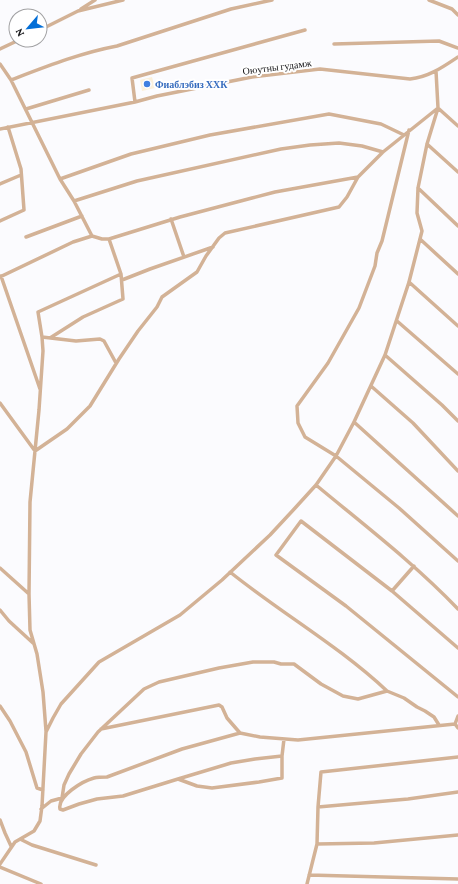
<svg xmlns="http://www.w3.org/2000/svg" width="458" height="884" viewBox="0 0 458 884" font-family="'Crimson Pro',serif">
<rect width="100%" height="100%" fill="#fbfbfe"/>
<path fill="#fbf0db" d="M152 77 155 88 142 91 140 80Z"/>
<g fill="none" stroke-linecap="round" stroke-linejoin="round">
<path stroke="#d3b296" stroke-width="3.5" d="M429 0 452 9 458 15
M81 9 95 0
M40 30 78 11 123 0
M334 44 439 41 458 48
M0 49 19 40
M0 64 11 80 60 179 74 201 92 236
M11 80C45 67 80 53 117 46L231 9 272 0
M135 102 132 78 305 30
M26 109 89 90
M0 129 135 102 157 96 252 77 320 69 410 79C429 77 443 67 458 57
M409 130 382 241 377 253 375 266 359 308 328 363 297 406 298 423 305 437 336 456 399 508 458 561
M427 144 458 172
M60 179 131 154 210 135 329 114 381 124 404 135
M0 184 21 175
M418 188 458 226
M74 201 137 181 281 149 310 145 339 143 362 146 383 152
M171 219 184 257
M0 221 24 210 21 169 8 127
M26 237 82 216
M420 239 458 274
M1 276 40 389
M0 277 73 242 92 236 102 239H109L180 217 252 198 275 192 358 177 383 152 438 108 436 71
M122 280 150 269 213 247
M409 282 458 326
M397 321 458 374
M42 337 76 341 100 339 104 341 116 363
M50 338 83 317 123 299 121 274 109 239
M385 355 442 405 458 421
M371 386 413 423 458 471
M0 403 35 451 67 429 90 406 119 359 138 331 157 307 162 297 197 272 206 256 219 238 225 233 339 207 347 197 358 177
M354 422 458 516
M316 485C364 525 414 563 458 609
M0 568 29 594 30 630 37 654 43 692 46 731
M230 572C281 613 339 646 387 691
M392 591 414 566
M29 594 30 502 39 410 43 351 42 337 38 312 121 274
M0 610 9 621 33 643
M458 648 392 591 301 521 276 555 346 606 458 697
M0 706 10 721 26 752 37 788 43 790
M458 716 455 724 458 728
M101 729 219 705 222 707 227 718 240 733
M282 756 255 759 231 763 178 779 197 786 212 788 259 782 282 778V756L284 739
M178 779 123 796 97 799 79 804 63 810 60 809C57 796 83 781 94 778 98 777 103 777 107 777L182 749 240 733 260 737 298 740 455 724
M318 807 408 799 458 792
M41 809 51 801 62 798 64 785 69 774 81 754 98 732 144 689 159 682 219 668 253 662H274L281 664H294L321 684 343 696 358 699 387 691 404 698 417 707 425 711 434 717 439 725
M0 820 5 833 11 846
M20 839 32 845 96 865
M317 844 374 843 458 835
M0 864 15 842 34 831 40 821 42 806 46 732 53 718 61 704 99 662 180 615 222 580 270 535 296 507 316 485 336 456 354 422 385 355 409 282 422 231 417 213 418 188 427 144 438 108 458 126
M0 867 41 884
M309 875 458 879
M307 884 317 844 318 807 321 772 458 757"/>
</g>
<circle fill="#3f7fe0" stroke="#fff" stroke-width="1.5" cx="147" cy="84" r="4"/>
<g text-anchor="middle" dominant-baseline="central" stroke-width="4" stroke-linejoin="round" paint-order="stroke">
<g font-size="10" fill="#151518" stroke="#fff">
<text transform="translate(277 67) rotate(-7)">Оюутны гудамж</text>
</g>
<g font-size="10" font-weight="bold" fill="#366cbe" stroke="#fff" text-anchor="start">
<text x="155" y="84">Фиаблэбиз ХХК</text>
</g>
</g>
<g transform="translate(28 28) rotate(242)"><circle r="19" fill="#ffffff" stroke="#a1a1a3"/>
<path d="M0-3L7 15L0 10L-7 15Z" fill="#046fd7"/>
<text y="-6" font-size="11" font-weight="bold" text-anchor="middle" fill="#151518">N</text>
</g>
</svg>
